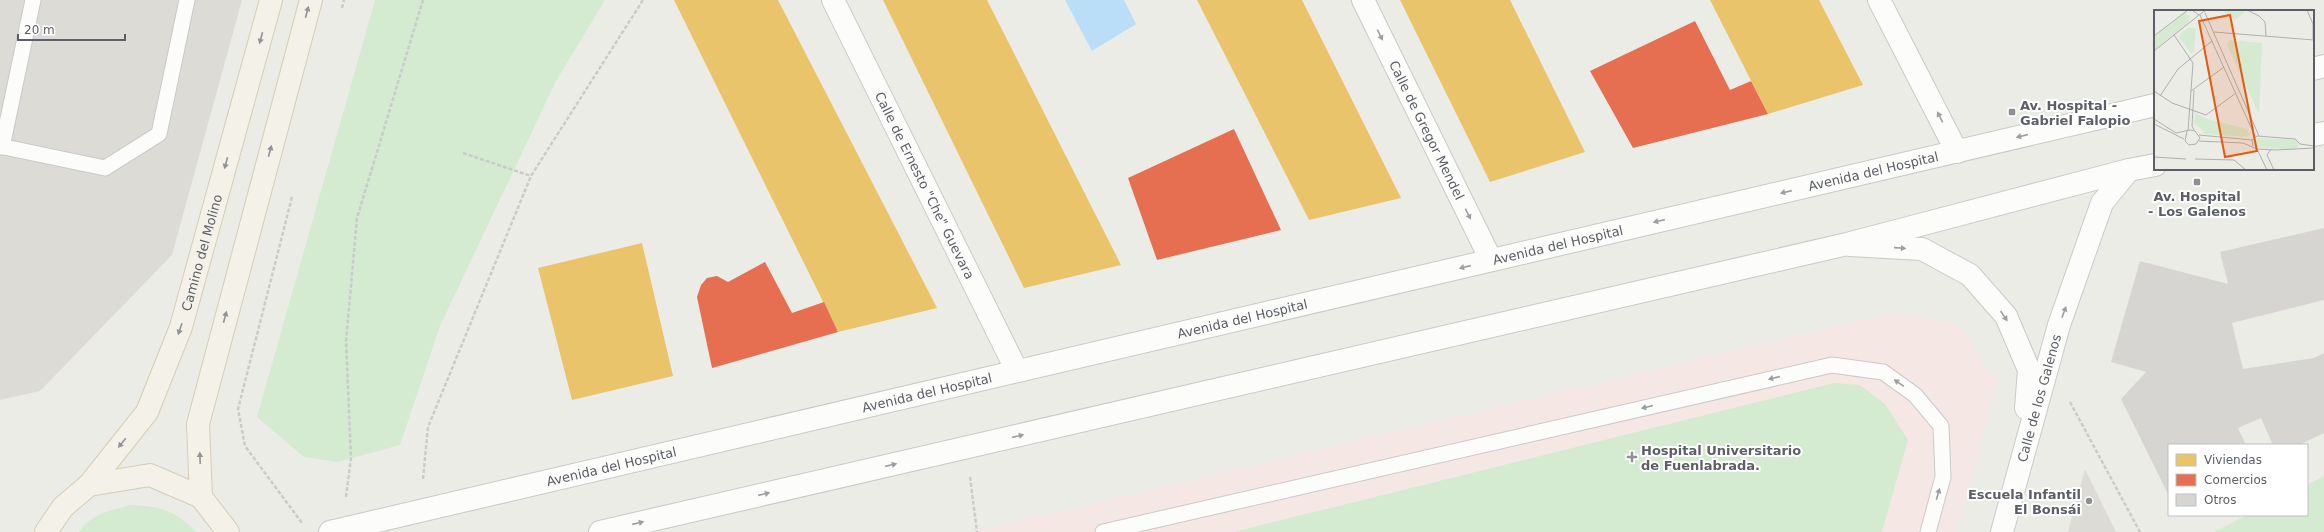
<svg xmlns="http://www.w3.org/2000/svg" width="2324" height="532" font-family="'DejaVu Sans',sans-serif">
  <rect width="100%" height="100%" fill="#ecece7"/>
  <g fill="#dddbd5">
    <path d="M0 0H242L172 255 40 391 0 400Z"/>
    <path d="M2085 469 2116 532H2068Z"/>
  </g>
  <path fill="#f5e7e3" d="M1892 313 1956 323 1997 382 1956 532H974Z"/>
  <g fill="#d4ead1">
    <path d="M375 0H605L556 81 440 326 400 445 338 462 304 457 257 417Z"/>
    <path d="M1834 383 1860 385 1885 404 1908 440 1882 532H1234Z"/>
    <path d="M2324 476V532H2214L2247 515H2307V485Z"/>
    <path d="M130 505C160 506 175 510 196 532H79C91 514 111 510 130 505Z"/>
  </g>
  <path fill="#badef8" d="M1065 0H1124L1136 24 1092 51Z"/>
  <g fill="#e9c46a">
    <path d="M674 0H778L937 308 838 332Z"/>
    <path d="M883 0H987L1121 265 1024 288Z"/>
    <path d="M1197 0H1302L1401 198 1309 220Z"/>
    <path d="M1400 0H1510L1585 152 1490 182Z"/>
    <path d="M1710 0H1819L1863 85 1768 114Z"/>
    <path d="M642 243 673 376 572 400 538 268Z"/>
  </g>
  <g fill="#e76f51">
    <path d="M1695 21 1730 90 1751 81 1768 114 1633 148 1590 71Z"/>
    <path d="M1234 129 1281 230 1157 260 1128 178Z"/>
    <path d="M765 262 792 313 824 302 838 332 712 368 697 297 701 285 707 278 717 276 728 282Z"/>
  </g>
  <path fill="#d6d5d2" d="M2324 228V300L2232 323 2243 369 2314 358 2324 353V433L2299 445H2273L2261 418 2238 428 2246 445H2169V496L2121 399 2146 372 2111 362 2140 261 2228 284 2220 252Z"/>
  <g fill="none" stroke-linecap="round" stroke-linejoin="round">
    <g stroke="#c9cac9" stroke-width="17">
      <g id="lane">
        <path d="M0 146 105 168 159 134 187 0"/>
        <path d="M2 147 33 0"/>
        <path d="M1103 532 1832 365 1883 372 1915 395 1941 426 1943 477 1928 532"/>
      </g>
    </g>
    <g stroke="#c9cac9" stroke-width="24">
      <g id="street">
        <path id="s1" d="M833 0 1017 371"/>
        <path id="s2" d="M1363 0 1491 260"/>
        <path d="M1879 0 1957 152"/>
        <path d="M1850 245 1922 249 1970 275 2006 316 2029 370 2026 408"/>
        <path id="s3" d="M2002 532 2059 325 2102 203 2129 170"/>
      </g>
    </g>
    <g stroke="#c8c9c8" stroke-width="24">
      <g id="secondary">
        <path d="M2313 69 2324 66"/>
        <path d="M2313 135 2324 133"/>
        <path id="s4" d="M330 532 2155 105"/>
        <path d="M600 532 1847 244 2129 170 2155 165"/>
      </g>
    </g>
    <g stroke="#d5cdb4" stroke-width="24">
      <g id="primary">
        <path id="s5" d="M89 485 147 412 181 327 271 0"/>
        <path d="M201 497 198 424 311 0"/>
        <path d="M46 532 63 507 89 485 150 475 201 497 228 532"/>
      </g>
    </g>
    <g stroke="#c8cdca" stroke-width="2.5" stroke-dasharray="4 2" stroke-linecap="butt">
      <path d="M342 8 344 0"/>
      <path d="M463 153 531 176"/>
      <path d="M292 197 238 409 245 446 302 523"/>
      <path d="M2070 402 2140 532"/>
      <path d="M970 477 977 532"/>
      <path d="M423 479 428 427 531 176 643 0"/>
      <path d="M346 497 351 458 346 341 357 218 423 0"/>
    </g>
    <use href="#lane" stroke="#fcfcfb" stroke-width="15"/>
    <use href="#street" stroke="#fcfcfb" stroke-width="22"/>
    <use href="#secondary" stroke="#fcfcfb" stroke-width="22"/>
    <use href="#primary" stroke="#f3f1e8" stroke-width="22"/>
  </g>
  <defs><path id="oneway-solid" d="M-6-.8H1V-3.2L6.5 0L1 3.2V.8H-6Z"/></defs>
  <g fill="#919394">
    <use href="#oneway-solid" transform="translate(307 12) rotate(-75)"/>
    <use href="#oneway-solid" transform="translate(261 38) rotate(105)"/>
    <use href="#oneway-solid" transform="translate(270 151) rotate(-75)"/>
    <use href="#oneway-solid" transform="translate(226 163) rotate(105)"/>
    <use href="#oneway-solid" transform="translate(225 317) rotate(-75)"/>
    <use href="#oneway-solid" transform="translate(180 329) rotate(109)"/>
    <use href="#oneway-solid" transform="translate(122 443) rotate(129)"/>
    <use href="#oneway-solid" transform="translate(200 458) rotate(-92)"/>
  </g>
  <g fill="#9c9ea2">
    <use href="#oneway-solid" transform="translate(1380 35) rotate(64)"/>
    <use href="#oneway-solid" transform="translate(1940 117) rotate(-117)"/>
    <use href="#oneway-solid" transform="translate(2022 136) rotate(167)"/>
    <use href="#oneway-solid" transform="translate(1786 192) rotate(167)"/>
    <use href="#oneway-solid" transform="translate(1468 214) rotate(63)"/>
    <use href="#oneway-solid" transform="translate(1659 221) rotate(167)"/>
    <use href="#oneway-solid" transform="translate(1900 248) rotate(4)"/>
    <use href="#oneway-solid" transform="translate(1465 267) rotate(167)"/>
    <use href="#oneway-solid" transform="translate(2064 312) rotate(-70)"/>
    <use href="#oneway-solid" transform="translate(2004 316) rotate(56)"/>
    <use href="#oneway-solid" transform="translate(1774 378) rotate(167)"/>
    <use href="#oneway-solid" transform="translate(1899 383) rotate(-145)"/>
    <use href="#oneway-solid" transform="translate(1647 407) rotate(167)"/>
    <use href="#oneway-solid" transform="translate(1018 436) rotate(-13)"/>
    <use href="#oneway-solid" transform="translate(891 465) rotate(-13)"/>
    <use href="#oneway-solid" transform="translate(764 494) rotate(-13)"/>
    <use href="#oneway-solid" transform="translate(1938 494) rotate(-74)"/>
    <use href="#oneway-solid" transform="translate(638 523) rotate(-13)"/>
  </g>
  <g fill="#8e9193" stroke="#fff" stroke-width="1.5">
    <rect x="2008" y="108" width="8" height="8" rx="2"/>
    <rect x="2193" y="178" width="8" height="8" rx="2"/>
    <path d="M1630 451h4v4h4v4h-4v4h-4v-4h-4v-4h4z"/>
    <circle cx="2089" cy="501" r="4"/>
  </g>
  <g text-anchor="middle" stroke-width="4" stroke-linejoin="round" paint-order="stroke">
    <g font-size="13" font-weight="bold" fill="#5c6066" stroke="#fff" text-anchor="start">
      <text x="2020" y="110">Av. Hospital -<tspan x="2020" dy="15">Gabriel Falopio</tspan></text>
      <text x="2197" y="201" text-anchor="middle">Av. Hospital<tspan x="2197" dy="15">- Los Galenos</tspan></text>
      <text x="1641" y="455">Hospital Universitario<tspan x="1641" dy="15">de Fuenlabrada.</tspan></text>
      <text x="2081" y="499" text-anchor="end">Escuela Infantil<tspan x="2081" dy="15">El Bonsái</tspan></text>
    </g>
    <g font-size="13" fill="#5c6066" stroke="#fff">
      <text dy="5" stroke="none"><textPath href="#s2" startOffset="145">Calle de Gregor Mendel</textPath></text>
      <text dy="5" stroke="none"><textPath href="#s4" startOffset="1585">Avenida del Hospital</textPath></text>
      <text dy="5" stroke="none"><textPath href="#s1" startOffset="207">Calle de Ernesto "Che" Guevara</textPath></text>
      <text dy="5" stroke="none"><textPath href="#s4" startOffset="1261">Avenida del Hospital</textPath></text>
      <text dy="5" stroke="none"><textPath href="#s5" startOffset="262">Camino del Molino</textPath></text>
      <text dy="5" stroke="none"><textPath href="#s4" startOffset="937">Avenida del Hospital</textPath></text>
      <text dy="5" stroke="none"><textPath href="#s3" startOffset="139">Calle de los Galenos</textPath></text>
      <text dy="5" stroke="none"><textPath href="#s4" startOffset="613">Avenida del Hospital</textPath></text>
      <text dy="5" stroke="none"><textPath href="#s4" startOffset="289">Avenida del Hospital</textPath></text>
    </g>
  </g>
  <g transform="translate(2154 10)">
    <rect width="160" height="160" fill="#ecece7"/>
    <path d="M69 0H88L91 2 78 12ZM31 3 36 6 35 12 0 40V27ZM34 18H42L40 41 37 43 24 26ZM76 30 108 33 105 104 73 35ZM41 103 53 109 93 119 95 124 93 127 50 124 48 119 40 114ZM104 128 142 130 145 135 141 140 102 137 99 132Z" fill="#d4ead1"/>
    <path fill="none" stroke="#aeb0af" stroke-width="1" d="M38 0 45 5 52 0M93 0 105 6 111 12 112 26M153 0 159 14V29M51 3 105 126M46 5 101 126M60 22 160 30M20 25 39 53 34 121M0 26 34 0M0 41 45 5M0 81 18 93 52 105 82 83M37 81 70 57M6 86 24 59 58 31M0 109 22 123 36 120 41 121 46 128 42 134 35 135 31 131 33 121M0 114 30 129M40 120 38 116 40 80M45 125 98 130M45 131 89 133 103 139 122 140 160 138M146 134 160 136M99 136 98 130 103 126 141 129 146 134M103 139 113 160M117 139 113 145 120 160M0 147 32 149M41 149 80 150 92 160"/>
    <path fill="#e8590c" fill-opacity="0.15" stroke="#e8590c" stroke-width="2" d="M76 5 103 141 71 147 45 11Z"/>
    <rect width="160" height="160" fill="none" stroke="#5c6066" stroke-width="2"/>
  </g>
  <rect x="2168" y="444" width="140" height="72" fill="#ffffff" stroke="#bebfc2"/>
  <rect x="2176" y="454" width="20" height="12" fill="#e9c46a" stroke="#bebfc2"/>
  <text x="2204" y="464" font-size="12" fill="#5c6066">Viviendas</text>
  <rect x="2176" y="474" width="20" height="12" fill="#e76f51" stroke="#bebfc2"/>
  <text x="2204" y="484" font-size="12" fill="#5c6066">Comercios</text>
  <rect x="2176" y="494" width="20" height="12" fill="#d6d5d2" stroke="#bebfc2"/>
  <text x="2204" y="504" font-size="12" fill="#5c6066">Otros</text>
  <path d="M18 34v6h107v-6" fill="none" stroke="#5c6066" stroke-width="2"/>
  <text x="24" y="34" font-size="12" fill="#5c6066" stroke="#ffffff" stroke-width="3" paint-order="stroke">20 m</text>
</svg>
